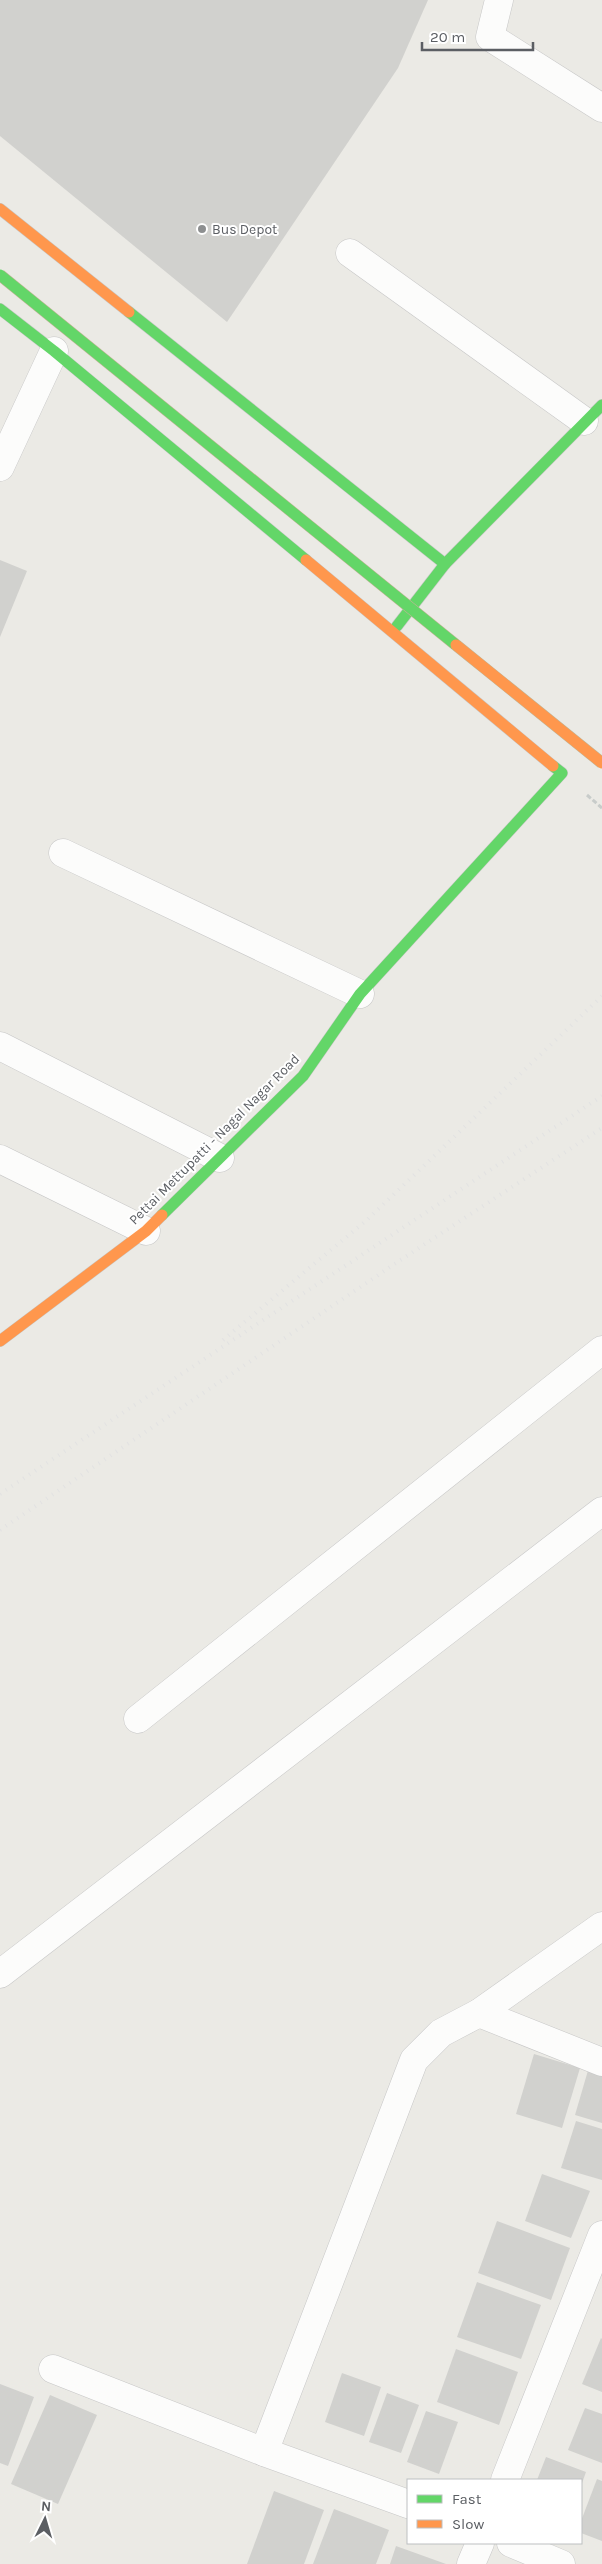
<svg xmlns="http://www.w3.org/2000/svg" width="602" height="2564" font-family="Karla,sans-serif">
  <rect width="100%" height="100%" fill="#ebeae5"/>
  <g fill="#d1d1ce">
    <path d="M0 0H428L398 68 227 322 0 136Z"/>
    <path d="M0 560 27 571 0 637Z"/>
    <path d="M534 2054 580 2068 562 2128 516 2114Z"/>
    <path d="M589 2067 602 2071V2123L575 2115Z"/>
    <path d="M576 2121 602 2129V2180L561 2168Z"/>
    <path d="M542 2174 590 2191 571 2238 525 2221Z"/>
    <path d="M497 2221 570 2248 551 2300 478 2273Z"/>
    <path d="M477 2282 541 2305 521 2359 457 2337Z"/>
    <path d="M601 2338 602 2339V2392L582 2384Z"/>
    <path d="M456 2349 518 2372 499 2425 437 2402Z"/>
    <path d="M342 2373 381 2387 364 2436 325 2422Z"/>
    <path d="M0 2384 34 2397 8 2466 0 2463Z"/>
    <path d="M387 2393 419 2405 401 2453 369 2442Z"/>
    <path d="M50 2395 97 2415 58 2504 11 2484Z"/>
    <path d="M585 2408 602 2414V2463L568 2450Z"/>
    <path d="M426 2411 458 2422 439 2474 407 2462Z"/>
    <path d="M546 2457 586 2472 581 2486V2480H537Z"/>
    <path d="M597 2479 602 2481V2541L581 2533V2521Z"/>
    <path d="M274 2491 324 2510 304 2564H247Z"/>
    <path d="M334 2509 389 2530 376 2564H313Z"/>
    <path d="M396 2546 446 2564H390Z"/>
  </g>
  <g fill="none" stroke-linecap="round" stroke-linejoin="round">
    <g stroke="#c7c7c7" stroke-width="29">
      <g id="street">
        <path d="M499 0 490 37 602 108"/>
        <path d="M350 253 584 421"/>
        <path d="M0 467 54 351"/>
        <path d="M63 853 360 994"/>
        <path d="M0 1046 220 1158"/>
        <path d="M0 1159 146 1231"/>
        <path d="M138 1719 602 1350"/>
        <path d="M0 1974 602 1511"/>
        <path d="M479 2013 602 2062"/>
        <path d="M53 2369 264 2452 408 2504"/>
        <path d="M264 2452 414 2060 441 2033 479 2013 602 1926"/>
        <path d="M505 2480 602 2235"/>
        <path d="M511 2543 561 2564"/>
        <path d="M471 2564 480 2543"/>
      </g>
    </g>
    <g stroke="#c7c7c5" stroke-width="12">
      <g id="fast">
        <path d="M0 309 54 351 306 560"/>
        <path d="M129 312 445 564"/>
        <path d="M397 626 445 564 602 405"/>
        <path d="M162 1215 303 1076 360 994 562 773 553 766"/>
      </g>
    </g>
    <g stroke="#c7c7c5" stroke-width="12">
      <g id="slow">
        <path d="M0 209 129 312"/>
        <path d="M306 560 553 766"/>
        <path d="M0 1341 146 1231 162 1215"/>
      </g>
    </g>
    <path stroke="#c8ccca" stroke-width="3" stroke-dasharray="5 2.5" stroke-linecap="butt" d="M587 795 602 808"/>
    <use href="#street" stroke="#fcfcfb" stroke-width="28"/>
    <use href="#fast" stroke="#63d668" stroke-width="11"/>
    <use href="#slow" stroke="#ff974d" stroke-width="11"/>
    <g stroke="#e2e2e2" stroke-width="4" stroke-dasharray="1 6" stroke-linecap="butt">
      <path d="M223 1340 368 1219 602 996"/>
      <path d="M0 1494 602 1096"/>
      <path d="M0 1530 396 1263 602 1128"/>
    </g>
    <g stroke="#c0b495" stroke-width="12" stroke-linecap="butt">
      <path id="fast-bridge" d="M0 275 456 645"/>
    </g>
    <g stroke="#c0b495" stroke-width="12" stroke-linecap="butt">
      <path id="slow-bridge" d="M456 645 602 763"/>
    </g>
    <use href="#fast-bridge" stroke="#63d668" stroke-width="11"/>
    <use href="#slow-bridge" stroke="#ff974d" stroke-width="11"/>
  </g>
  <circle fill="#8d8f90" stroke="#fff" stroke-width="2" cx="202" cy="229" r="5"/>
  <g text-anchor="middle" stroke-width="4" stroke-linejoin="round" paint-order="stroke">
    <g font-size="14" fill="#5b5e63" stroke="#fff" text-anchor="start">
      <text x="212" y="234">Bus Depot</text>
    </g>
    <g font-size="14" fill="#5b5e63" stroke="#fff">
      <text transform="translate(214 1139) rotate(-45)" y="5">Pettai Mettupatti - Nagal Nagar Road</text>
    </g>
  </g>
  <rect x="407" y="2479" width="175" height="65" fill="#ffffff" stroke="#bdbfc1"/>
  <rect x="417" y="2495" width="25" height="8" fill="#63d668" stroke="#bdbfc1"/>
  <text x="452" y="2504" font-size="15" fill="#5b5e63">Fast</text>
  <rect x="417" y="2520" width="25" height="8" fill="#ff974d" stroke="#bdbfc1"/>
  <text x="452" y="2529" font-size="15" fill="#5b5e63">Slow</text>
  <g transform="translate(45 2519) rotate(5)" stroke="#ffffff" stroke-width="4" paint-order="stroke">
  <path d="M0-4L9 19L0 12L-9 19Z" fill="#5b5e63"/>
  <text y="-8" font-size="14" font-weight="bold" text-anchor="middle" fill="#5b5e63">N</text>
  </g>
  <path d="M422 42v8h111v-8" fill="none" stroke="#5b5e63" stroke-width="2.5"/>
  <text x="430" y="42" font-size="15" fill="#5b5e63" stroke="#ffffff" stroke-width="4" paint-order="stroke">20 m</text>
</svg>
